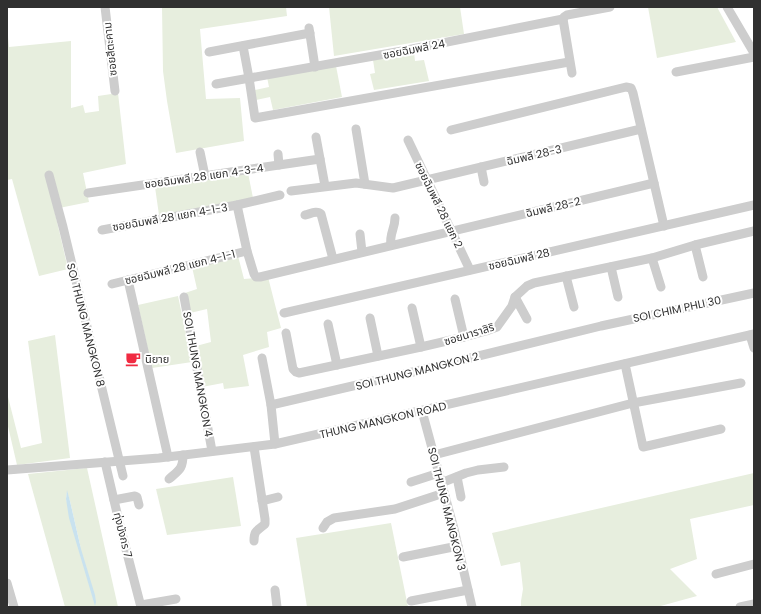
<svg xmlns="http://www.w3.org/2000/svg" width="761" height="614" font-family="Poppins,'Noto Sans Thai',sans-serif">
  <rect width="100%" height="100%" fill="#fff"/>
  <g fill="#e7eede" fill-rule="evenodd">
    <path d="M162 7H286L287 16 200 29 206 99 240 98 244 141 176 153 167 101 163 71Z"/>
    <path d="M329 7H460L464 34 334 56Z"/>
    <path d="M648 7H717L736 42 657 58Z"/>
    <path d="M7 26 9 47 71 41V108L83 105 85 113 99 111 98 96 118 93 126 164 83 173 89 202 54 209 68 269 39 276 12 179 7 180Z"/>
    <path d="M414 52 415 61 424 60 429 81 374 90 370 74 375 73 373 60Z"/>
    <path d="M336 66 342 97 273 110 270 97 256 100 255 90 269 87 267 77Z"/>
    <path d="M248 173 253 198 159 215 155 187Z"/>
    <path d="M238 256 244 279 268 277 281 328 267 332 269 347 243 355 249 386 224 389 223 383 202 387 196 346 211 342 207 309 190 313 185 293 197 289 192 267Z"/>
    <path d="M178 296 192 362 152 368 138 305Z"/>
    <path d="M55 335 70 458 17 465 7 422V393L21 448 42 443 28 341Z"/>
    <path d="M87 468 118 607H65L28 474ZM67 492 70 501 81 549 66 499Z"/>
    <path d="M754 473V505L690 519 697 559 670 569 697 596 657 607H521V601L523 589 520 562 501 566 492 533Z"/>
    <path d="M233 477 241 526 167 535 156 489Z"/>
    <path d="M391 523 408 607H307L296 538Z"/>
  </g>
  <path fill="#c9e2ef" d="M67 490 70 501 81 549 95 595 96 602 95 606 69 518 66 499Z"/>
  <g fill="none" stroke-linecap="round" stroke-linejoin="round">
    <g stroke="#cdcdcd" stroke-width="9">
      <path d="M105 7 115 91"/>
      <path d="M727 7 754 53"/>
      <path d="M563 19 572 73"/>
      <path d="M309 28 315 67"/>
      <path d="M243 46 249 78 255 118 569 62"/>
      <path d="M209 52 310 33"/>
      <path d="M676 72 754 57"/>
      <path d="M216 84 402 51 563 19 564 17 567 15 610 7"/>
      <path d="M356 129 365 184"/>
      <path d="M451 130 626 87 631 88 633 93 664 226"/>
      <path d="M316 137 325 186"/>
      <path d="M408 140 470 270"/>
      <path d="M200 152 205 176"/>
      <path d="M278 154 279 165"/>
      <path d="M481 167 484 182"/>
      <path d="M49 175 63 227 123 476"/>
      <path d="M291 191 356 183 393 188 641 129"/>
      <path d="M88 193 320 159"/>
      <path d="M237 205 247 251 254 274 256 277H260L654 183"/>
      <path d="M305 215C310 214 317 210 321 214L333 259"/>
      <path d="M102 230 237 205 280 195"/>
      <path d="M360 234 362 252"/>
      <path d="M391 245C389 234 395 229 395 218"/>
      <path d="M695 245 703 277"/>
      <path d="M652 258 661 287"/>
      <path d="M611 267 618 297"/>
      <path d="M566 276 574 307"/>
      <path d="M128 280 168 457"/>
      <path d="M112 284 247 251"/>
      <path d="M184 297 212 451"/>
      <path d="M515 297 527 319"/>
      <path d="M455 299 464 337"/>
      <path d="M412 308 421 347"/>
      <path d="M284 313 754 205"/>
      <path d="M370 318 378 356"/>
      <path d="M328 324 337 365"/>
      <path d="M286 333 293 369 296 372 299 373 421 347 464 337 486 331 497 327 512 306 515 297 527 286 534 283 652 258 695 245 754 231"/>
      <path d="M750 335 754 348"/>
      <path d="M262 358 271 405"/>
      <path d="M625 364 643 447 721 429"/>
      <path d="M422 411 454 529 472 607"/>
      <path d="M275 444 271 405 417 371 601 326 754 293"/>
      <path d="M254 447 265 519V524C257 531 254 530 254 541"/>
      <path d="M434 455 633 403 741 383"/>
      <path d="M105 462 121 530 141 607"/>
      <path d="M7 470 159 458 275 444 754 334"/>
      <path d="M457 477 461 497"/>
      <path d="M169 479C179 470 183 469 183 455"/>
      <path d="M411 482 439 473"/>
      <path d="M441 483 466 473 478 470 504 467"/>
      <path d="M114 500 135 496 137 497 139 505"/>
      <path d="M262 501 278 497"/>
      <path d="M323 528 327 522 334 518 395 509 444 493"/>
      <path d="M403 557 458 546"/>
      <path d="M716 574 754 564"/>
      <path d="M7 583 14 607"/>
      <path d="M275 590 277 607"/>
      <path d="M411 601 468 590"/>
      <path d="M141 605 176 599"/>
      <path d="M740 607 754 604"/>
    </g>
  </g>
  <defs>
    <g id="cafe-bare" transform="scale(1.2)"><path d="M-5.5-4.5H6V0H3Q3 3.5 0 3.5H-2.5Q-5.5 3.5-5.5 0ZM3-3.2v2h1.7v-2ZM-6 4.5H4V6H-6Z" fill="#f02a41" stroke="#fff" stroke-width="2.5" paint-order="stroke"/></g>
  </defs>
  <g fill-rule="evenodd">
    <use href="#cafe-bare" x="133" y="359"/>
  </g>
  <g text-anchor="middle" stroke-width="4" stroke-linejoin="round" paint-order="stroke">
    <g font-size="11" fill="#303030" stroke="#fff">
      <text transform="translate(110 49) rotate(-96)" y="4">ซอยสีตะคาม</text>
      <text transform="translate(414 49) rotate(-11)" y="4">ซอยฉิมพลี 24</text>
      <text transform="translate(534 155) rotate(-13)" y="4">ฉิมพลี 28-3</text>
      <text transform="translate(204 176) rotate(-8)" y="4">ซอยฉิมพลี 28 แยก 4-3-4</text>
      <text transform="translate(439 205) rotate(64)" y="4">ซอยฉิมพลี 28 แยก 2</text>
      <text transform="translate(553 207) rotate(-13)" y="4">ฉิมพลี 28-2</text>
      <text transform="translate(170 217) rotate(-10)" y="4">ซอยฉิมพลี 28 แยก 4-1-3</text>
      <text transform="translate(519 259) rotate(-13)" y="4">ซอยฉิมพลี 28</text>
      <text transform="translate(180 267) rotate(-14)" y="4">ซอยฉิมพลี 28 แยก 4-1-1</text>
      <text transform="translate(677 309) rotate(-12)" y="4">SOI CHIM PHLI 30</text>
      <text transform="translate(86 325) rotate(76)" y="4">SOI THUNG MANGKON 8</text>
      <text transform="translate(469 334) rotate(-17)" y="4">ซอยนาราสิริ</text>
      <text transform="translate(417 371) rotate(-14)" y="4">SOI THUNG MANGKON 2</text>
      <text transform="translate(198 374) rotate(80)" y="4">SOI THUNG MANGKON 4</text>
      <text transform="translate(383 420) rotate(-13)" y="4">THUNG MANGKON ROAD</text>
      <text transform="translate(447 509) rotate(76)" y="4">SOI THUNG MANGKON 3</text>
      <text transform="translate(123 535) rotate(76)" y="4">ทุ่งมังกร 7</text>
    </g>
    <g font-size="11" fill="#303030" stroke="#fff" text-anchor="start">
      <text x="145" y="363">นิยาย</text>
    </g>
  </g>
  <rect width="761" height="614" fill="none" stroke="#303030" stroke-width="16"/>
</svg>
